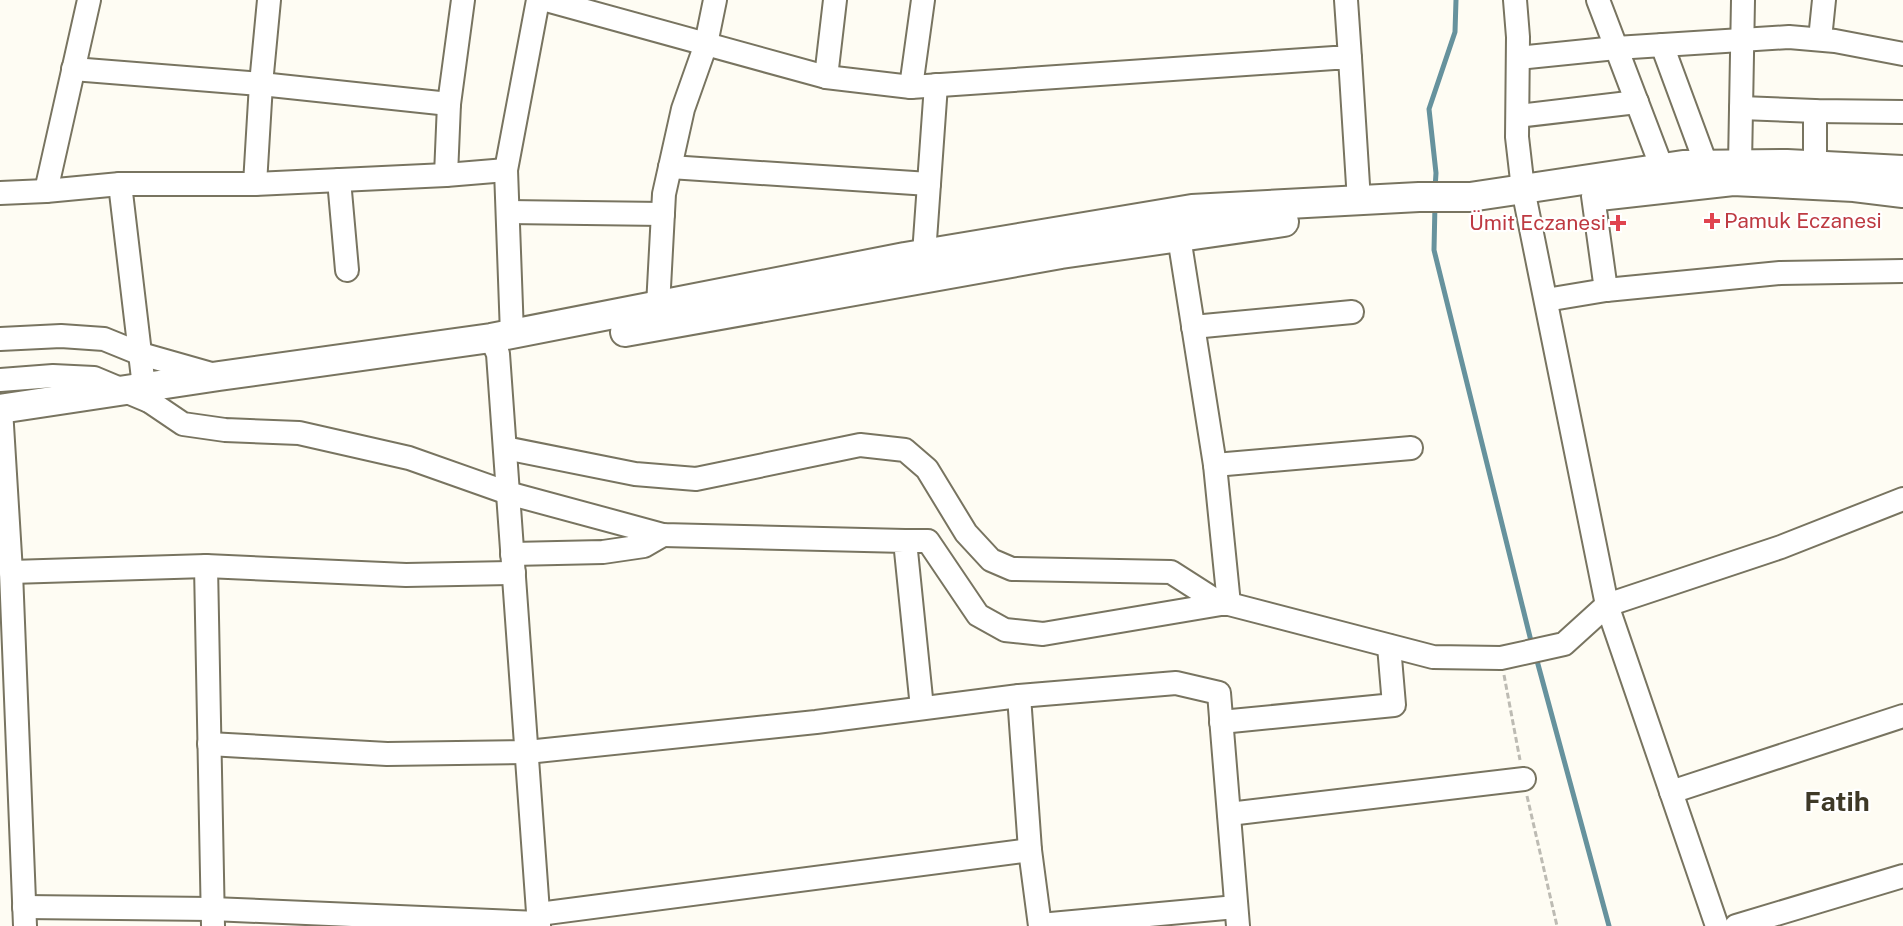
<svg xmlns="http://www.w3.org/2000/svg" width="1903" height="926" font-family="'Public Sans',sans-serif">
  <rect width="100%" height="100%" fill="#fefcf3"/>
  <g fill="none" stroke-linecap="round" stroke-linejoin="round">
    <g stroke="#66929d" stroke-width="5">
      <path d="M1435 189 1436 173 1429 109 1455 32 1456 0"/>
      <path d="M1435 204 1434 250 1532 645"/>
      <path d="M1536 657 1609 926"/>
    </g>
    <g stroke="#787460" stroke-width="26">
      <g id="minor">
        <path d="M546 0 826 77 911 87 1334 58H1350L1346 0"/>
        <path d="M1515 0 1518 37 1517 137 1523 189 1607 605 1717 926"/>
        <path d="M1598 0 1662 168"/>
        <path d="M1820 39 1824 0"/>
        <path d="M1662 45 1706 164"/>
        <path d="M1350 58 1359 201"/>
        <path d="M1518 58 1616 48 1789 37 1835 41 1903 54"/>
        <path d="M73 69 261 84 449 104"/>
        <path d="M826 77 835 0"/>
        <path d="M911 87 923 0"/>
        <path d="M1741 108 1815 111 1903 112"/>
        <path d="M1815 111V165"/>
        <path d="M1518 116 1637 102"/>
        <path d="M1740 164 1743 0"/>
        <path d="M670 167 929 184"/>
        <path d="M446 175 449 104 463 0"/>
        <path d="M339 180 347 270"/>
        <path d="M120 184 144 387 149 401"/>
        <path d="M255 184 261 84 269 0"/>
        <path d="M46 191 89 0"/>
        <path d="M0 193 46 191 120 184H255L446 175 506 170"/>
        <path d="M1593 196 1606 290"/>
        <path d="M508 212 663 214"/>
        <path d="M1179 237 1215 465 1229 604"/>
        <path d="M924 254 936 85"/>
        <path d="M1546 300 1606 290 1780 273 1903 271"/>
        <path d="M658 306 664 194 683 109 706 44 715 0"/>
        <path d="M1193 327 1352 312"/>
        <path d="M512 334 506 170 538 0"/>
        <path d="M491 338 498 354 539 926"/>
        <path d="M0 339 61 336 104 339 141 354 215 375"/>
        <path d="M0 380 53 376 94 378 149 401 183 424 225 430 299 433 409 458 508 493 663 535 905 541 922 708"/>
        <path d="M1 409 11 572 25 926"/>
        <path d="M505 448 635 474 696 479 860 445 905 450 927 469 966 533 991 560 1012 569 1171 572 1221 604H1229L1433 657 1501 658 1564 644 1607 605 1781 547 1903 499"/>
        <path d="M1215 465 1411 448"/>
        <path d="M905 541H928L978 615 1005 630 1043 634 1221 604"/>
        <path d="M512 554 603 552 644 546 663 535"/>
        <path d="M206 566 213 926"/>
        <path d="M11 572 206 566 406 575 514 573"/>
        <path d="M1019 696 1030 850 1040 926"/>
        <path d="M1221 722 1394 705 1389 646"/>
        <path d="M209 744 387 754 527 752 816 722 1019 696 1176 683 1219 693 1238 926"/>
        <path d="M1671 792 1903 716"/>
        <path d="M1229 814 1524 779"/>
        <path d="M24 907 212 909 539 923"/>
        <path d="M539 914 1030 850"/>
        <path d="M1040 925 1236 907"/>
        <path d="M1736 926 1903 876"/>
      </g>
    </g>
    <g stroke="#787460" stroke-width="32">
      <g id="major">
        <path d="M1599 196 1733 181 1854 187 1903 193"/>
        <path d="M625 332 1061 254 1284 222"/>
        <path d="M0 409 219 376 491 338 905 257 1192 209 1419 197H1470L1683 165 1787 164 1903 170"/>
      </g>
    </g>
    <g stroke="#bdbbb3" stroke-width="3" stroke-dasharray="6 3" stroke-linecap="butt">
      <path d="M1504 675 1520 760"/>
      <path d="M1527 796 1557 926"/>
    </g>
    <use href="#minor" stroke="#fff" stroke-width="22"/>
    <use href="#major" stroke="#fff" stroke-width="28"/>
  </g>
  <g fill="#e0444e" stroke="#fff" stroke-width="2">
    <path d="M1709 212h6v6h6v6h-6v6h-6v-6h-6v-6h6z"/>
    <path d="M1615 214h6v6h6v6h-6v6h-6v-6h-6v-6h6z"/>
  </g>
  <g text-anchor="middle" stroke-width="4.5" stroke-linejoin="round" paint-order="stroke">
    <g font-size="21" fill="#be3a42" stroke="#fff" text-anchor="start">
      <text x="1724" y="228">Pamuk Eczanesi</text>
      <text x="1606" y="230" text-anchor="end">Ümit Eczanesi</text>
    </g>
    <g font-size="27" font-weight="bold" fill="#3e3927" stroke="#fff">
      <text x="1837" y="811">Fatih</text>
    </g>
  </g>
</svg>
